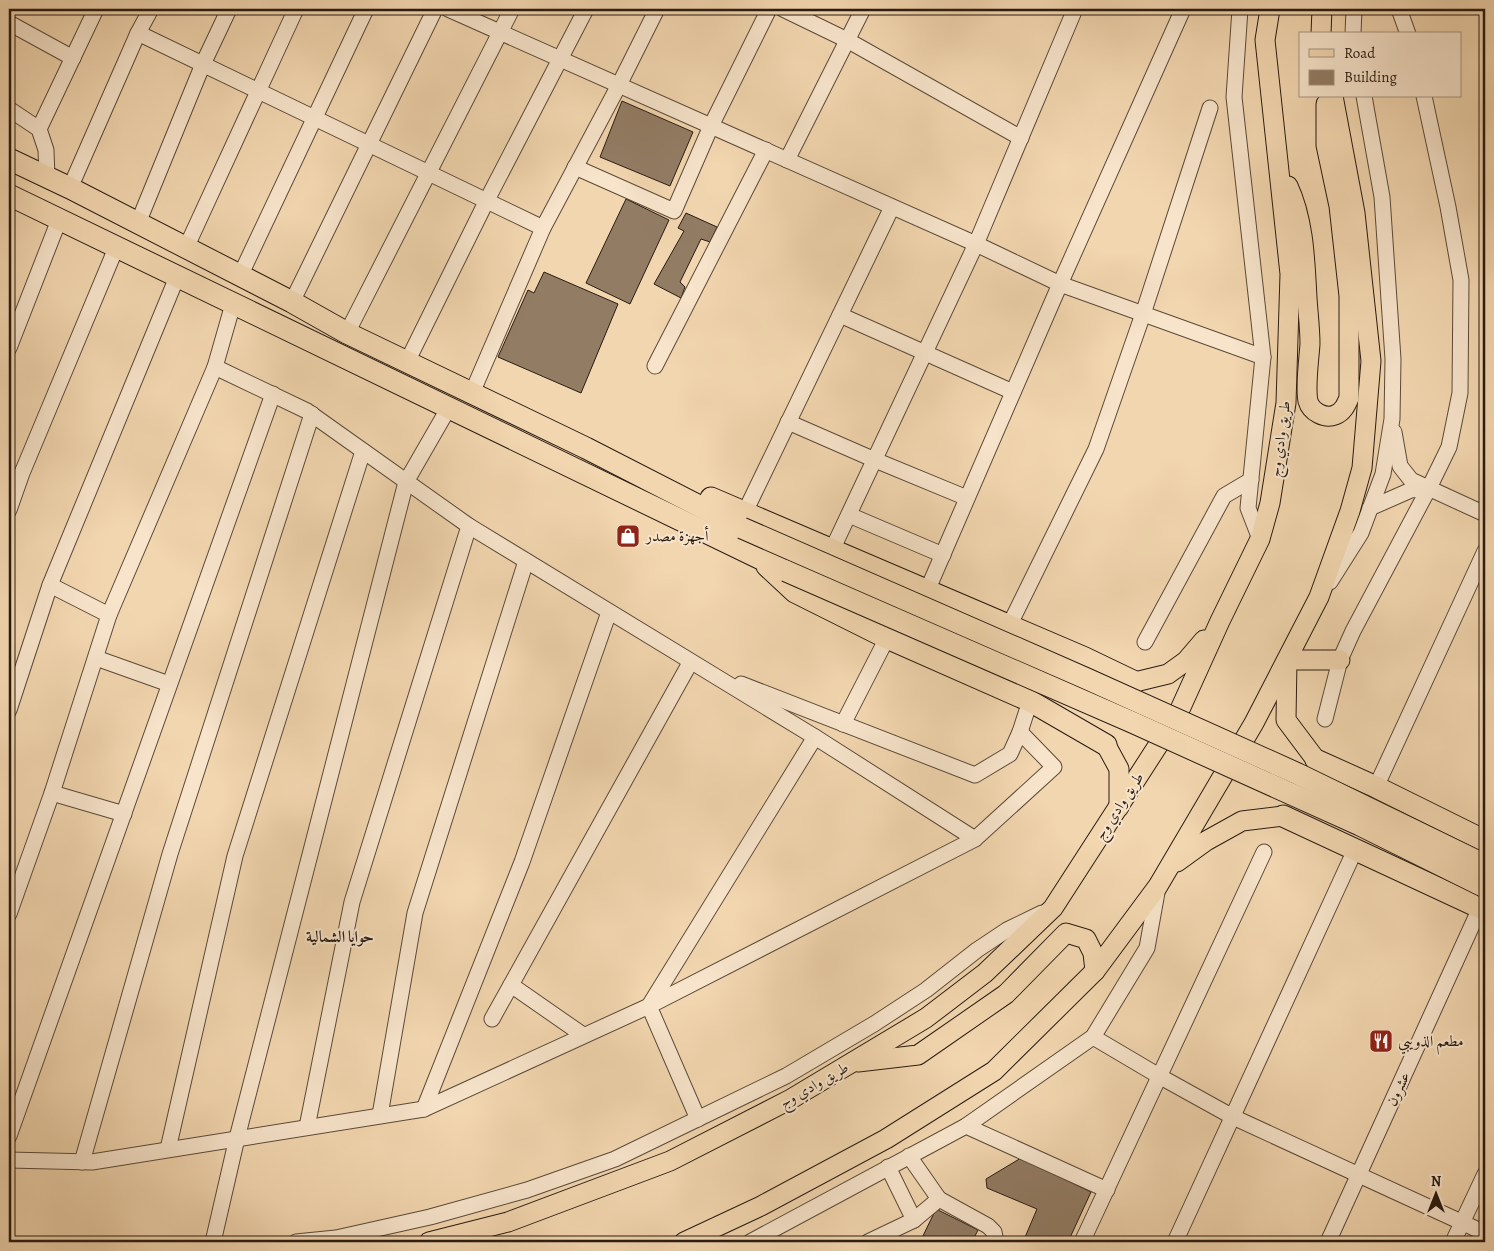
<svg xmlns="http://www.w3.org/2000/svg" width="1494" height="1251" font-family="Alegreya,Amiri,serif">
  <rect width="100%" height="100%" fill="#f2d6af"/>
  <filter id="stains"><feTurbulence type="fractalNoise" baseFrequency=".004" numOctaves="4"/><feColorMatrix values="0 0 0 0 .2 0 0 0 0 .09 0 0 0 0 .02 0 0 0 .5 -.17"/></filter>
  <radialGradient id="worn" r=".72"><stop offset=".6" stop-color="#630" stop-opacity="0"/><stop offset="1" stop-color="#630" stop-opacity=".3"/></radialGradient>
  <g fill="#927c64" stroke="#291b12">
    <path d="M622 101 693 132 670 186 600 157Z"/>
    <path d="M626 199 669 220 630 304 586 283Z"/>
    <path d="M686 213 717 227 710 242 701 239 680 282 685 287 681 298 654 284 684 231 678 228Z"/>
    <path d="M544 272 618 304 581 393 498 357 528 290 534 293Z"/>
    <path d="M1021 1158 1091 1192 1068 1242H1023L1037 1209 987 1188 986 1179Z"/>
    <path d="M936 1209 978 1230 972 1242H920Z"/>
  </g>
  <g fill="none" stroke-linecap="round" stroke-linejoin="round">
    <g stroke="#5b4a39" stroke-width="17">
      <g id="minor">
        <path d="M448 9 976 244 1060 284 1263 357"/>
        <path d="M783 9 847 40 1021 138"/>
        <path d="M1240 9 1234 97 1263 357 1248 508 1260 539"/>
        <path d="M1399 9 1408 34"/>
        <path d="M9 23 73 58"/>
        <path d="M138 33 543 228"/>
        <path d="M1353 34 1354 9"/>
        <path d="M9 109 39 129 46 150 47 177"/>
        <path d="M39 129 96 9"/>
        <path d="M787 160 863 9"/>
        <path d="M575 167 674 211 711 126 769 9"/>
        <path d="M70 188 138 33 151 9"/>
        <path d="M138 223 203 64 229 9"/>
        <path d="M186 248 296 9"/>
        <path d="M240 276 366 9"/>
        <path d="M292 302 435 9"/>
        <path d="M840 315 1013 392"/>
        <path d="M347 333 512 9"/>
        <path d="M9 348 59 220"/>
        <path d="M407 362 487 200 586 9"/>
        <path d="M655 366 766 150"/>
        <path d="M215 367 307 411 469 526 815 737 975 839"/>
        <path d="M472 393 543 228 619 85 657 9"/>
        <path d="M788 422 875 460 967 498"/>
        <path d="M1394 432 1400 466 1411 480 1485 514"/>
        <path d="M1370 508 1411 490 1428 488"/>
        <path d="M9 510 22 473 116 248"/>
        <path d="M745 512 892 207"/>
        <path d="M849 515 943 555"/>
        <path d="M832 550 976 244 1075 9"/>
        <path d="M1330 582 1361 533 1383 474 1392 419 1393 359 1382 197 1364 96"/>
        <path d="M50 585 109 615"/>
        <path d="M927 591 1060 284 1183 9"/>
        <path d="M1009 626 1096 449 1143 314 1210 108"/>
        <path d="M1145 642 1224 496 1251 480"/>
        <path d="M96 658 169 684"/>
        <path d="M741 684 975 775 1010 754 1020 732 1030 701"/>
        <path d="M9 710 50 585 177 277"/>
        <path d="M1325 719 1340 660 1353 631 1429 488 1449 447 1460 393 1461 280 1448 207 1424 96"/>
        <path d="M843 724 887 638"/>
        <path d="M1376 787 1485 551"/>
        <path d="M52 793 124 814"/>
        <path d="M9 914 52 793 109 615 215 367 233 304"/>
        <path d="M511 985 583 1035"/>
        <path d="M492 1019 690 663"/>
        <path d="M1093 1037 1159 1076 1233 1117 1485 1233"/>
        <path d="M424 1109 522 862 609 612"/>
        <path d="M380 1115 415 913 526 561"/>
        <path d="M698 1119 649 1006 815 737"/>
        <path d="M966 1126 1107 1190"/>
        <path d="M307 1127 352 902 469 526"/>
        <path d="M9 1136 273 394"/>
        <path d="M168 1149 235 856 363 451"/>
        <path d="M9 1160 92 1162 424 1109 649 1006 975 839 1054 767 1020 732"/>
        <path d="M82 1162 170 854 312 414"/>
        <path d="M888 1167 914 1220"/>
        <path d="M939 1199 988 1226 994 1232 996 1242"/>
        <path d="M213 1242 237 1138 406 482 448 409"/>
        <path d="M296 1242 336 1238 430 1217 527 1190 615 1159 786 1076 874 1024 926 990 977 950 1007 930 1042 913"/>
        <path d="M750 1242 966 1126 1093 1037 1147 948 1158 887"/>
        <path d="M868 1242 914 1220 939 1199 909 1156"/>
        <path d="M1082 1242 1264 852"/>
        <path d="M1175 1242 1355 850"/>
        <path d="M1328 1242 1480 908"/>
        <path d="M1453 1242 1485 1174"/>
      </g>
    </g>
    <g stroke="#291b12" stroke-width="21">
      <g id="major">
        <path d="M1321 34 1322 9"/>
        <path d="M1288 186C1304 220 1305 261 1307 298 1308 313 1310 329 1310 344 1309 359 1305 387 1308 401 1311 412 1325 419 1335 415 1343 412 1346 405 1349 398V296L1339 206 1326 145V104"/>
        <path d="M1135 682 1168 674 1186 661 1204 640"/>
        <path d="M1106 745 1119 769V807"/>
        <path d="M1316 760 1286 720 1287 660H1340"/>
        <path d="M1177 862 1206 841 1242 821 1283 816"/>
        <path d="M858 1062 918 1055 1006 994 1066 933 1086 939 1093 953 1095 971"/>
        <path d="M429 1242 508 1222 670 1161 791 1099 926 1018 985 973 1053 908 1177 716 1220 621 1260 539 1270 503 1286 403 1290 274 1265 40 1270 9"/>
        <path d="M684 1242 761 1206 886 1139 994 1071 1095 971 1158 886 1254 723 1319 597 1350 511 1362 468 1371 361 1355 213 1333 96"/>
      </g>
    </g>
    <g stroke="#291b12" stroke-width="23">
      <g id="highway">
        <path d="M9 159 70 188 292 302 347 333 586 448 742 528"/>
        <path d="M9 195 786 571"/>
        <path d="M711 498 1085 658 1135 682"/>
        <path d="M767 566 795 592 887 638 1030 701 1106 745"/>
        <path d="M1316 760 1376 787 1485 841"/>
        <path d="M1283 816 1485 910"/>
      </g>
    </g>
    <use href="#minor" stroke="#f7e4cb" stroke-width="15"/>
    <use href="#major" stroke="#f2d6af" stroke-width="19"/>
    <use href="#highway" stroke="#f2d6af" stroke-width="21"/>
    <g stroke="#291b12" stroke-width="23" stroke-linecap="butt">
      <g id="highway-bridge">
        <path d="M742 528 1085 678 1298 774 1485 865"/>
        <path d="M786 571 1134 723 1360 825 1485 887"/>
      </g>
    </g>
    <use href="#highway-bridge" stroke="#f2d6af" stroke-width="21"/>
  </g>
  <defs>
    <g id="shop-square" transform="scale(1.25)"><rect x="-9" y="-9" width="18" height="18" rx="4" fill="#8f2418" stroke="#f7e4cb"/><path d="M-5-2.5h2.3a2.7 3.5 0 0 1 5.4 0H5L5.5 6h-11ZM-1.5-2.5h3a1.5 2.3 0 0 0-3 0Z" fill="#fff"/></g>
    <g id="restaurant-square" transform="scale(1.25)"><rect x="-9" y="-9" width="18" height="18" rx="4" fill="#8f2418" stroke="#f7e4cb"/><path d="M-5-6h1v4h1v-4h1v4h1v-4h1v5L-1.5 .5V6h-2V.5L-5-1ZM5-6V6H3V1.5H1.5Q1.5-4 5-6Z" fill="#fff"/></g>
  </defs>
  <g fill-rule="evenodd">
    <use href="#shop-square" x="628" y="536"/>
    <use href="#restaurant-square" x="1381" y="1041"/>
  </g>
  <g text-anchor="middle" stroke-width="4" stroke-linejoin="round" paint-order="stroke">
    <g font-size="15" fill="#291b12" stroke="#f7e4cb">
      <text transform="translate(1280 439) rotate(-82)" y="5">طريق وادي وج</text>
      <text transform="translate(1119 806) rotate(-57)" y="5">طريق وادي وج</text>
      <text transform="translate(814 1085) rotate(-30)" y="5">طريق وادي وج</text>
      <text transform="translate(1398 1089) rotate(-65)" y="5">عشرون</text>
    </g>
    <g font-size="15" fill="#291b12" stroke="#f7e4cb" text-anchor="start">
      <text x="646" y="541">أجهزة مصدر</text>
      <text x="1398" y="1046">مطعم الذويبي</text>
    </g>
    <g font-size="16" font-weight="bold" fill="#291b12" stroke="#f7e4cb">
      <text x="340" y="942">حوايا الشمالية</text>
    </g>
  </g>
  <rect width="1494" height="1251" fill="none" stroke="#f2d6af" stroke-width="30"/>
  <rect x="10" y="10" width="1474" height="1231" fill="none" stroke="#291b12" stroke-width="2.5"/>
  <rect x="15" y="15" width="1464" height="1221" fill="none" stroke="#291b12"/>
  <rect x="1299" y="32" width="162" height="65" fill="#f7e4cb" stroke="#a59481"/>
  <rect x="1309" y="49" width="25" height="8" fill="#f2d6af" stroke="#a59481"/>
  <text x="1344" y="58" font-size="15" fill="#291b12">Road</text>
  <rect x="1309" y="70" width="25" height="15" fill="#927c64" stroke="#a59481"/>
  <text x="1344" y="82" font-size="15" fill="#291b12">Building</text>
  <g transform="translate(1436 1194)" stroke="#f7e4cb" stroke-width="4" paint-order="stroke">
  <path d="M0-4L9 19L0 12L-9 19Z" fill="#291b12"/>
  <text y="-8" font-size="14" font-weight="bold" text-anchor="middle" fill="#291b12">N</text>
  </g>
  <rect width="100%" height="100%" filter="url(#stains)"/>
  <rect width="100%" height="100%" fill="url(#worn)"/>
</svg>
